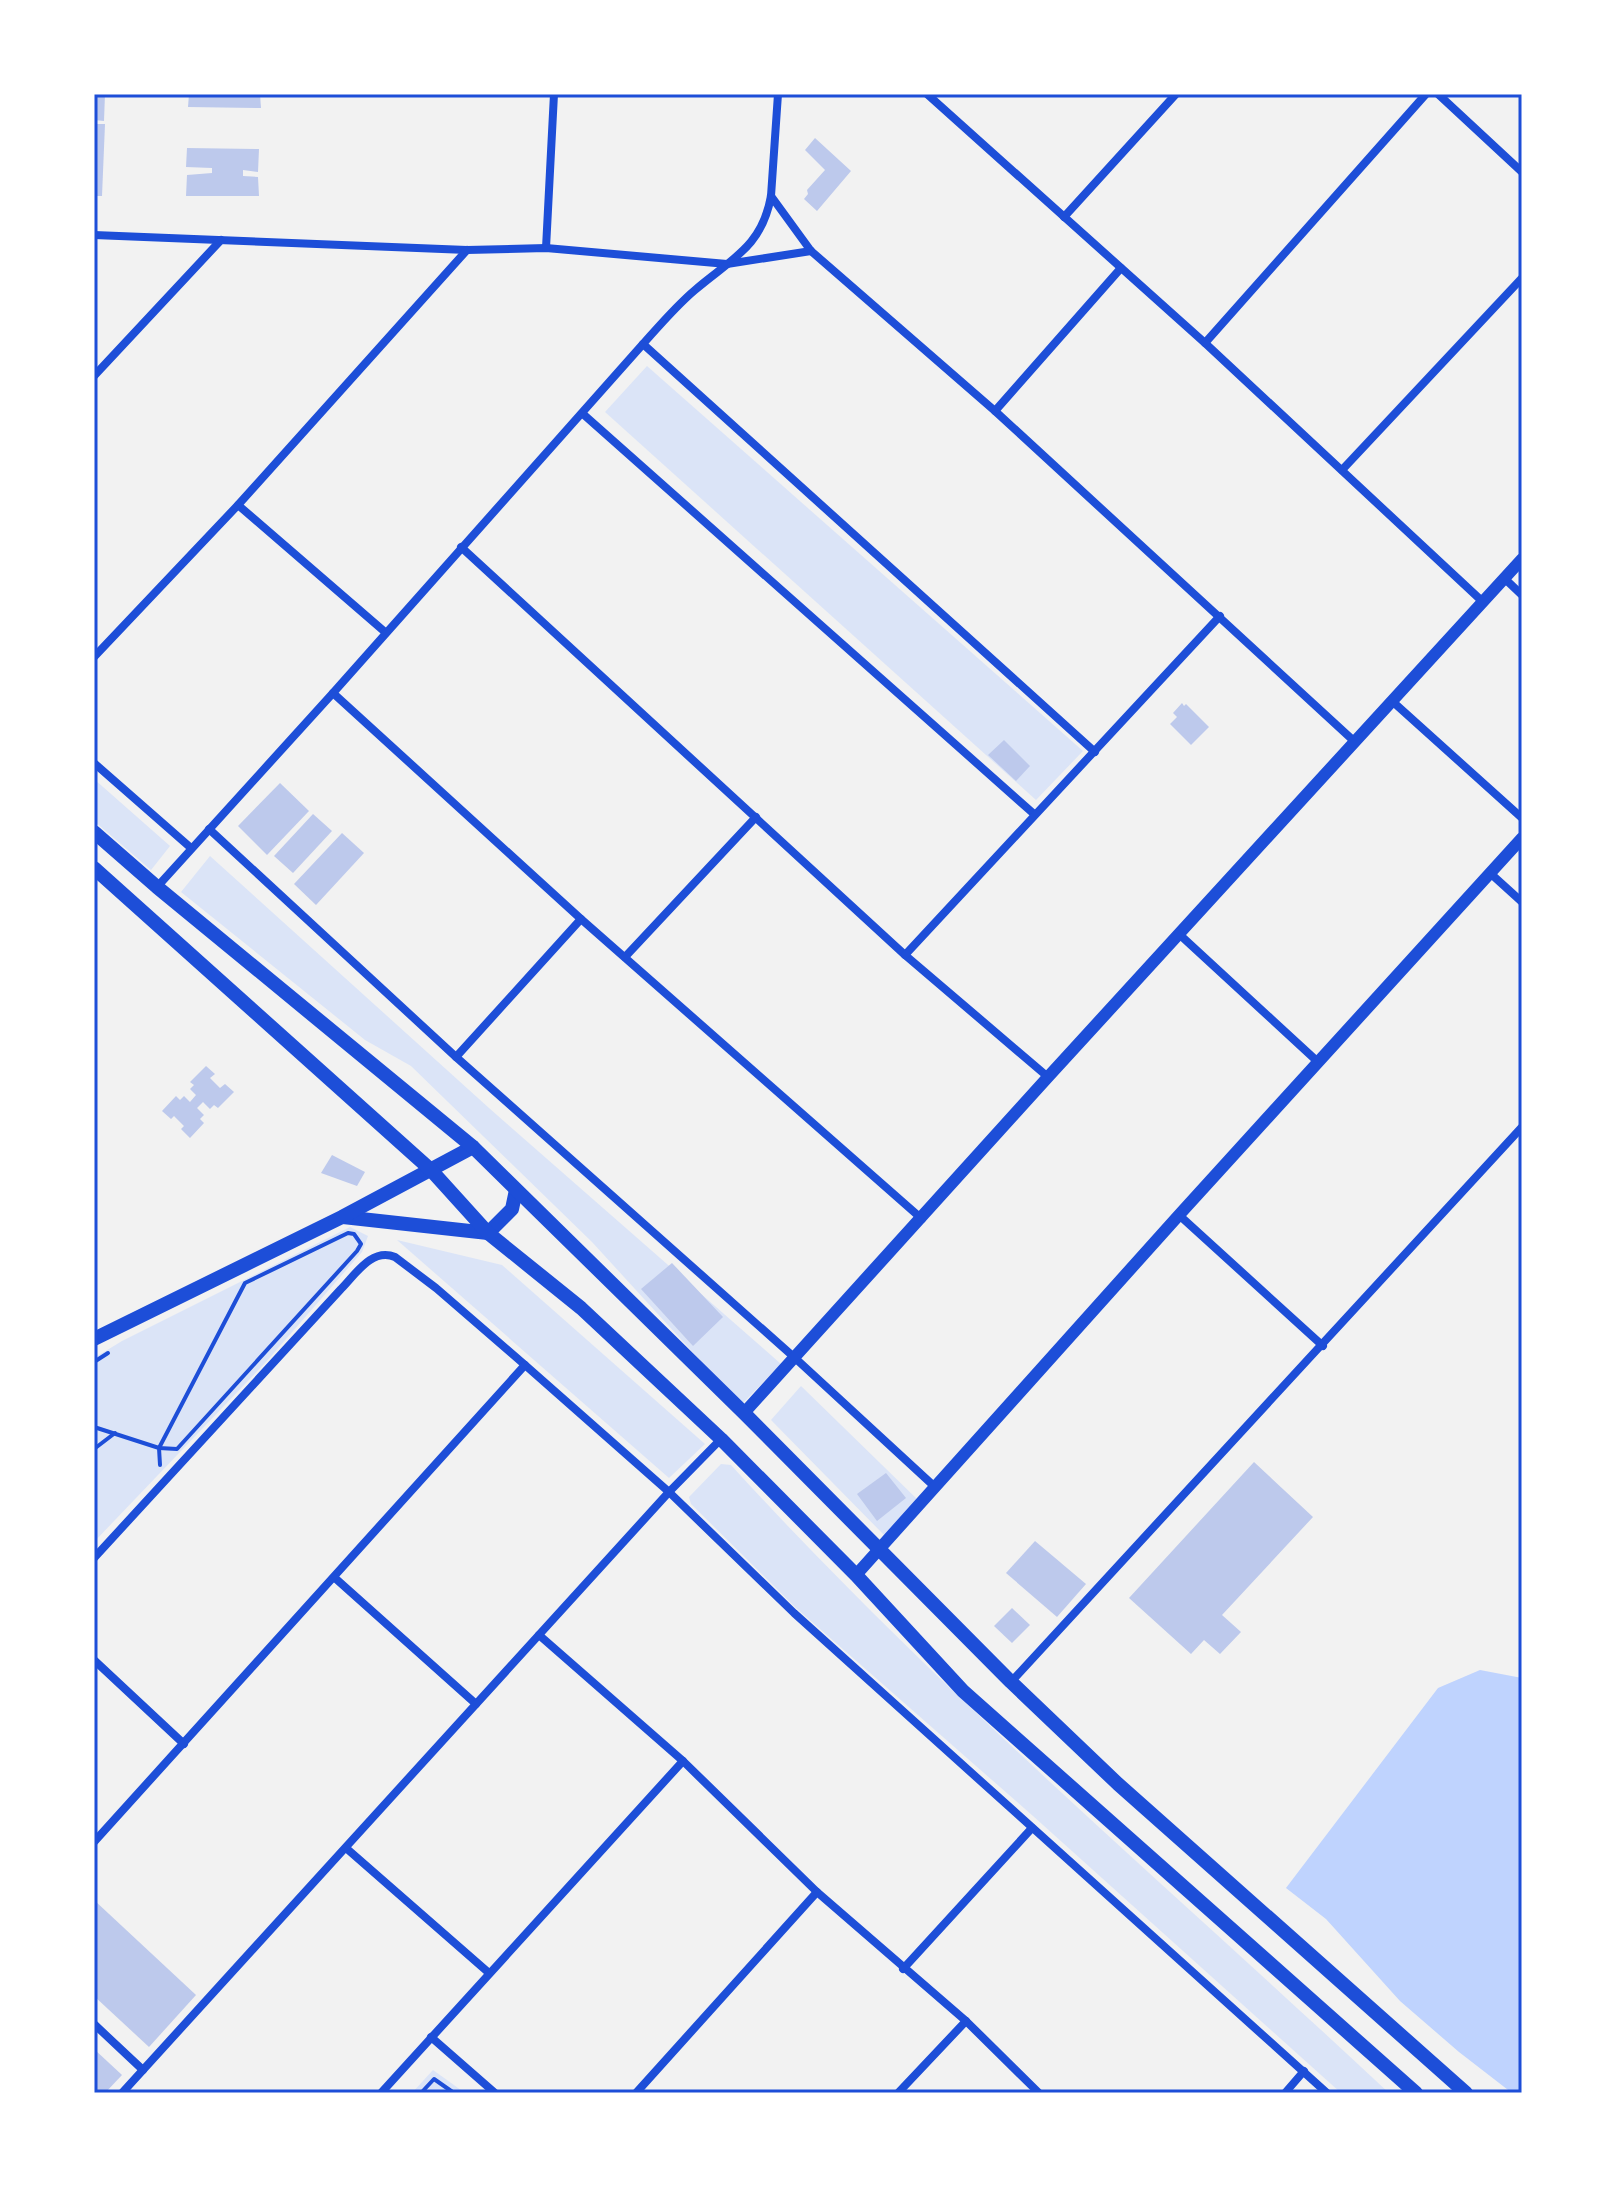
<svg xmlns="http://www.w3.org/2000/svg" width="1616" height="2187" font-family="Mulish,sans-serif">
  <rect width="100%" height="100%" fill="#f2f2f2"/>
  <g fill="#dbe4f7">
    <path d="M647 366 1083 751 1036 800 605 412Z"/>
    <path d="M94 779 170 846 151 870 94 821Z"/>
    <path d="M210 856 489 1108 781 1364 741 1405 592 1242 411 1066 365 1040 181 892Z"/>
    <path d="M350 1227 368 1236 362 1252 266 1362 94 1542V1358L122 1341Z"/>
    <path d="M397 1240 502 1265 705 1444 669 1478Z"/>
    <path d="M801 1386 920 1502 886 1537 771 1420Z"/>
    <path d="M721 1464 731 1465C935 1689 1168 1886 1389 2093H1341L1033 1816 796 1608 691 1504 689 1497Z"/>
    <path d="M433 2070 465 2093H412Z"/>
  </g>
  <path fill="#bfd3fe" d="M1480 1670 1522 1678V2093H1512L1459 2052 1400 2001 1326 1919 1286 1888 1438 1688Z"/>
  <g fill="#bdc9ec">
    <path d="M94 94H105L104 121 94 120Z"/>
    <path d="M189 94H260L261 108 188 107Z"/>
    <path d="M94 124H105L102 196H94Z"/>
    <path d="M815 138 851 171 817 211 804 199 808 194 807 190 825 170 805 150Z"/>
    <path d="M187 148 259 149 258 172 243 170V176L258 177 259 196H186L187 175 212 173V168L186 167Z"/>
    <path d="M1182 703 1184 706 1186 704 1209 727 1191 745 1170 724 1177 717 1173 713Z"/>
    <path d="M1004 740 1030 766 1016 781 988 755Z"/>
    <path d="M280 783 309 811 267 855 238 826Z"/>
    <path d="M313 814 332 831 293 873 274 856Z"/>
    <path d="M342 833 364 853 316 905 294 884Z"/>
    <path d="M206 1066 215 1074 210 1078 220 1088 225 1084 234 1092 218 1108 214 1105 210 1109 203 1102 197 1108 204 1115 200 1119 204 1123 190 1138 181 1129 184 1126 174 1116 171 1119 162 1111 176 1096 180 1100 184 1096 190 1102 196 1095 190 1089 194 1085 190 1082Z"/>
    <path d="M332 1155 365 1172 357 1186 321 1173Z"/>
    <path d="M672 1263 723 1317 693 1346 641 1289Z"/>
    <path d="M1254 1462 1313 1517 1222 1615 1241 1632 1220 1654 1204 1640 1191 1654 1129 1598Z"/>
    <path d="M886 1473 906 1498 877 1521 857 1494Z"/>
    <path d="M1035 1541 1086 1584 1057 1617 1006 1573Z"/>
    <path d="M1012 1608 1030 1625 1012 1643 994 1626Z"/>
    <path d="M94 1900 196 1995 149 2047 94 1996Z"/>
    <path d="M94 2049 122 2075 105 2093H94Z"/>
  </g>
  <g fill="none" stroke-linecap="round" stroke-linejoin="round">
    <g stroke="#1d4ed8" stroke-width="4">
      <path d="M348 1233 354 1234 361 1244 357 1251 177 1449 159 1448 245 1283Z"/>
      <path d="M94 1362 108 1353"/>
      <path d="M94 1427 159 1448 160 1465"/>
      <path d="M94 1449 115 1433"/>
      <path d="M421 2093 434 2079 454 2093"/>
    </g>
    <g stroke="#1d4ed8" stroke-width="8">
      <path d="M927 94 1205 343 1483 602"/>
      <path d="M1438 94 1522 172"/>
      <path d="M771 196 811 251 995 411 1355 742"/>
      <path d="M1064 217 1176 94"/>
      <path d="M94 235 467 250 546 248 727 264 811 251"/>
      <path d="M546 248 554 94"/>
      <path d="M1205 343 1426 94"/>
      <path d="M643 344 1095 752"/>
      <path d="M94 376 221 240"/>
      <path d="M995 411 1121 268"/>
      <path d="M583 414 1034 814"/>
      <path d="M1342 470 1522 278"/>
      <path d="M238 505 385 632"/>
      <path d="M461 547 905 955 1048 1077"/>
      <path d="M1504 578 1522 595"/>
      <path d="M94 657 238 505 467 250"/>
      <path d="M333 693 581 919 922 1219"/>
      <path d="M1392 701 1522 818"/>
      <path d="M94 763 191 848"/>
      <path d="M209 829 456 1057 795 1358 935 1487"/>
      <path d="M1490 873 1522 902"/>
      <path d="M157 887 333 693 643 344C660 325 676 306 695 290 731 259 762 247 771 196L778 94"/>
      <path d="M1179 934 1318 1062"/>
      <path d="M905 955 1220 616"/>
      <path d="M625 957 756 817"/>
      <path d="M456 1057 581 919"/>
      <path d="M1179 1215 1323 1346"/>
      <path d="M94 1558 341 1289C355 1275 372 1247 395 1257L436 1288 525 1365 669 1492 794 1613 1327 2093"/>
      <path d="M335 1578 476 1704"/>
      <path d="M539 1635 683 1761 817 1892 966 2021 1039 2093"/>
      <path d="M94 1660 184 1744"/>
      <path d="M1011 1682 1522 1127"/>
      <path d="M94 1842 525 1365"/>
      <path d="M346 1848 489 1973"/>
      <path d="M903 1969 1032 1828"/>
      <path d="M94 2024 143 2070"/>
      <path d="M431 2037 495 2093"/>
      <path d="M122 2093 669 1492 721 1439"/>
      <path d="M381 2093 683 1761"/>
      <path d="M636 2093 817 1892"/>
      <path d="M898 2093 966 2021"/>
      <path d="M1285 2093 1304 2071"/>
    </g>
    <g stroke="#1d4ed8" stroke-width="12">
      <path d="M744 1413 1048 1077 1522 559"/>
      <path d="M856 1575 1179 1215 1522 838"/>
    </g>
    <g stroke="#1d4ed8" stroke-width="14">
      <path d="M343 1217 488 1233 512 1209 516 1190"/>
      <path d="M94 1339 342 1217 473 1147"/>
    </g>
    <g stroke="#1d4ed8" stroke-width="14">
      <path d="M94 832 157 887 473 1147 744 1413 1011 1682 1118 1784 1466 2093"/>
      <path d="M94 868 431 1170 488 1233 581 1308 721 1439 856 1575 963 1691 1416 2093"/>
    </g>
  </g>
  <rect width="1616" height="2187" fill="none" stroke="#ffffff" stroke-width="192"/>
  <rect x="96" y="96" width="1424" height="1995" fill="none" stroke="#1d4ed8" stroke-width="3"/>
</svg>
